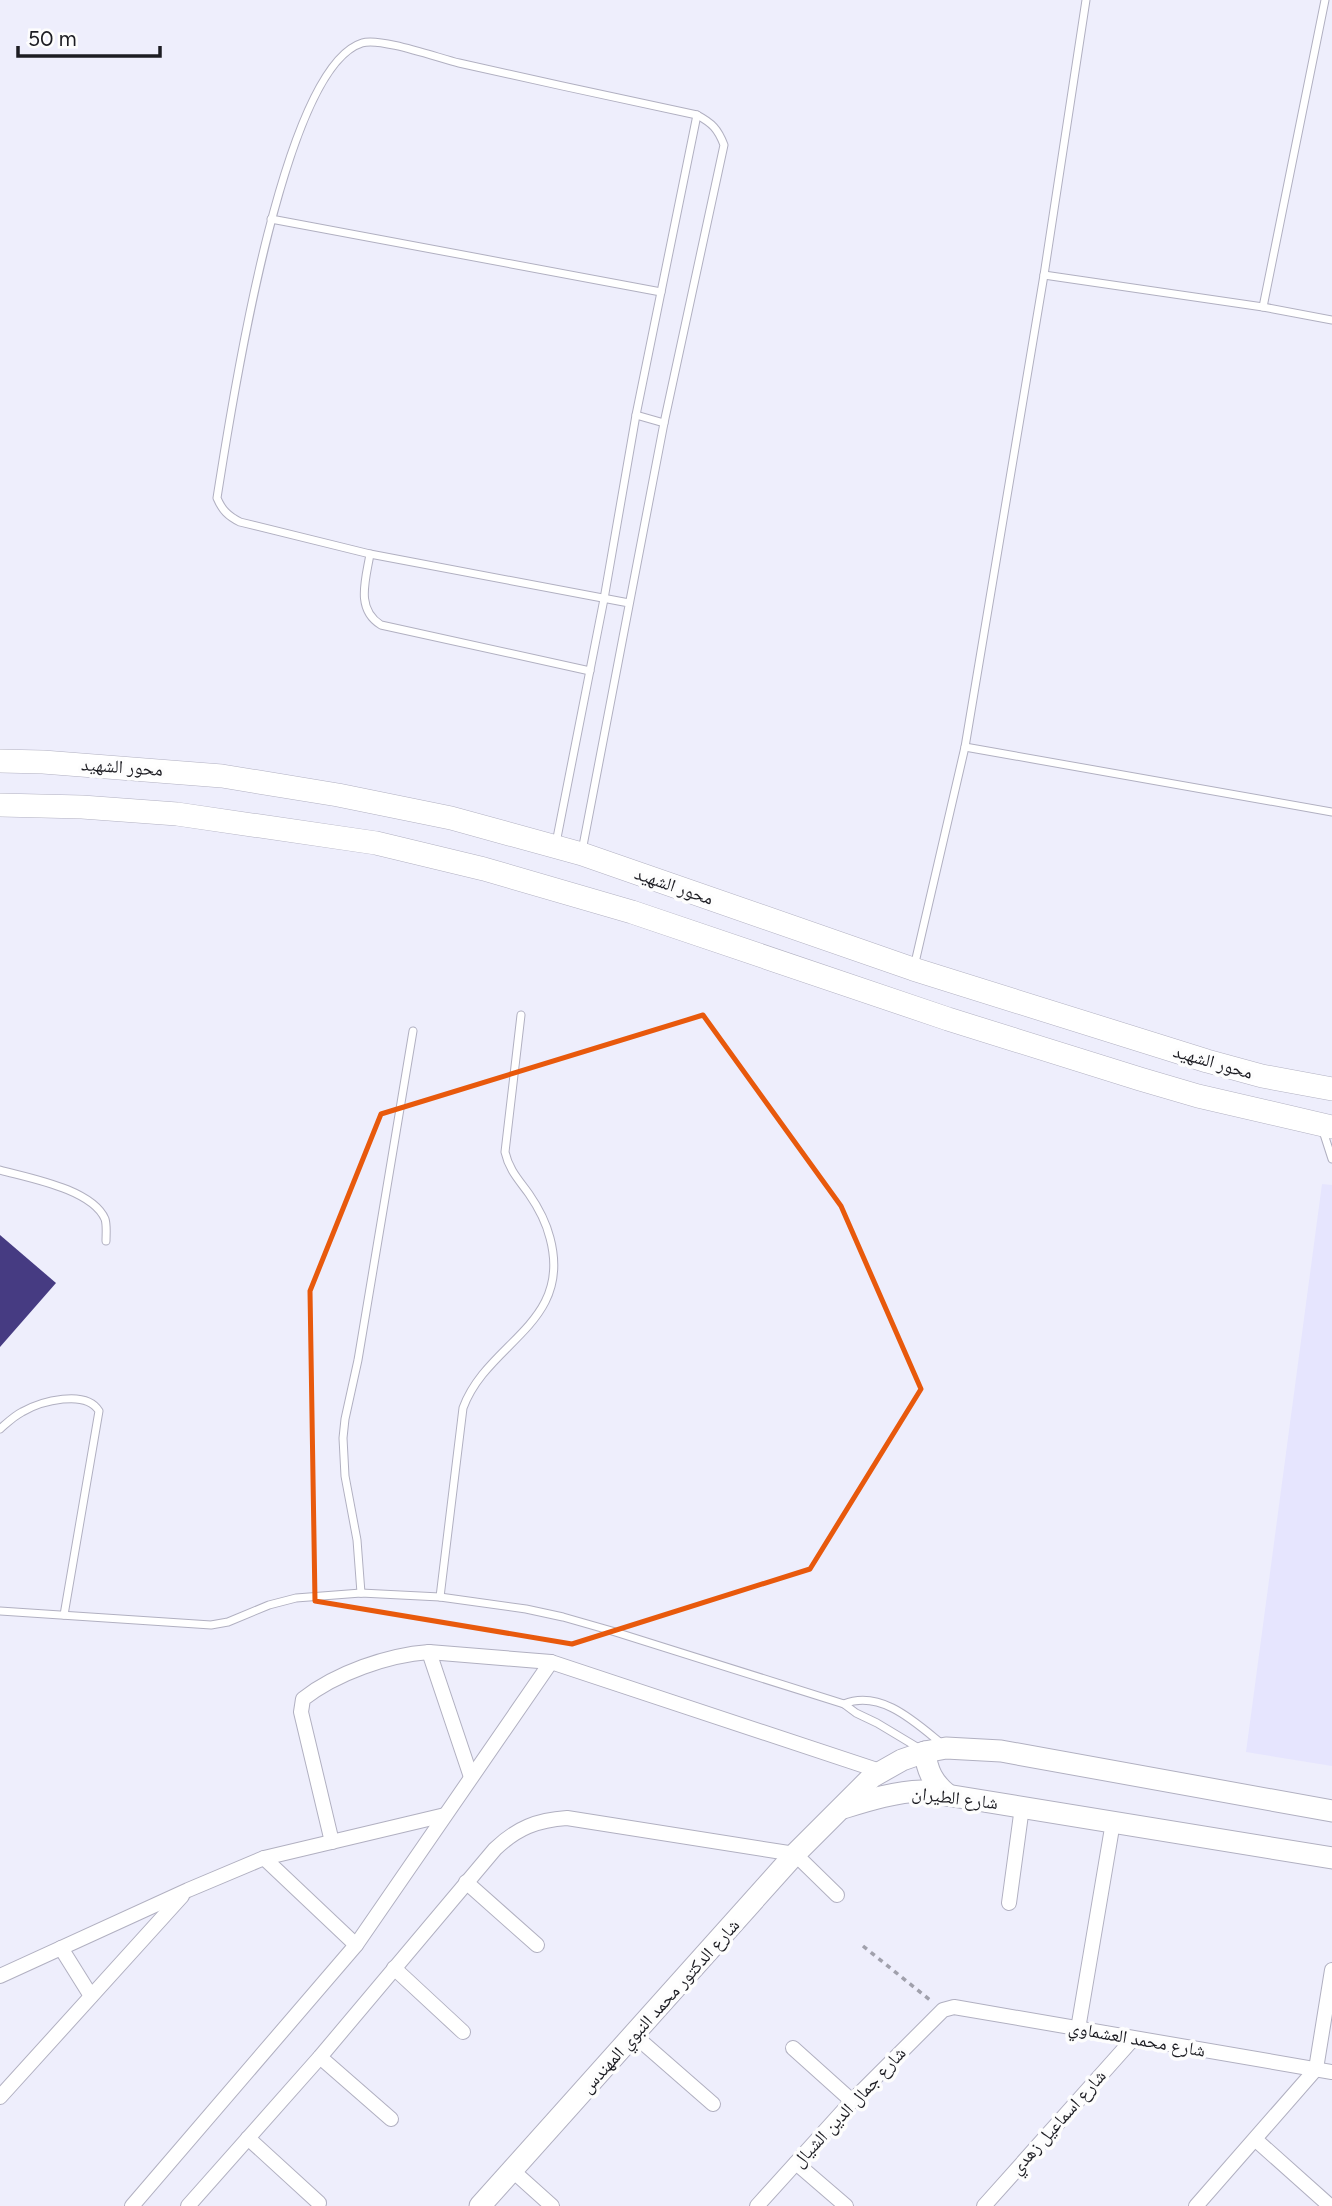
<svg xmlns="http://www.w3.org/2000/svg" width="1332" height="2206" font-family="Figtree,'Noto Naskh Arabic',sans-serif">
  <rect width="100%" height="100%" fill="#eeeefc"/>
  <path fill="#e6e5fe" d="M1322 1184 1332 1185V1766L1246 1752Z"/>
  <path fill="#463b82" d="M0 1235 56 1283 0 1347Z"/>
  <g fill="none" stroke-linecap="round" stroke-linejoin="round">
    <g stroke="#b1b0c1" stroke-width="9">
      <g id="service">
        <path d="M271 219 661 292"/>
        <path d="M1044 275 1263 307 1332 320"/>
        <path d="M1263 307 1325 0"/>
        <path d="M636 415 664 423"/>
        <path d="M370 554C366 579 355 609 381 625L590 671"/>
        <path d="M965 747 1332 812"/>
        <path d="M556 843 604 599 636 415 697 115"/>
        <path d="M582 851 664 423 724 145C718 129 712 123 697 115 618 98 538 81 459 63 438 58 380 37 362 43 281 68 230 417 217 498 222 510 228 516 240 522L370 554 629 603"/>
        <path d="M914 967 965 747 1044 275 1086 0"/>
        <path d="M1322 1128 1332 1159"/>
        <path d="M0 1170C29 1178 92 1189 105 1219 107 1225 106 1234 106 1241"/>
        <path d="M0 1429C7 1423 14 1416 22 1412 41 1401 86 1389 99 1411L64 1615"/>
        <path d="M361 1593 357 1540 345 1476 343 1438 345 1419 358 1360 413 1031"/>
        <path d="M440 1597 463 1408C487 1342 573 1324 550 1238 546 1222 538 1207 529 1194 519 1180 509 1170 505 1152L521 1015"/>
        <path d="M0 1611 211 1625 228 1622 269 1605 296 1598 361 1593 440 1597 526 1609 563 1617 612 1631 844 1704 856 1713 877 1723 922 1750"/>
        <path d="M844 1704C881 1689 916 1723 942 1744"/>
      </g>
    </g>
    <g stroke="#b1b0c1" stroke-width="16">
      <g id="minor">
        <path d="M429 1652 471 1777"/>
        <path d="M332 1842 301 1712 303 1699C336 1673 388 1655 429 1652L551 1662 880 1771"/>
        <path d="M264 1858 356 1945"/>
        <path d="M466 1882 537 1945"/>
        <path d="M1009 1903 1022 1807"/>
        <path d="M61 1948 91 1996"/>
        <path d="M394 1968 463 2032"/>
        <path d="M0 1976 188 1890 264 1858 445 1815"/>
        <path d="M1078 2029 1113 1822"/>
        <path d="M634 2035 713 2104"/>
        <path d="M793 2048 852 2101"/>
        <path d="M320 2057 391 2119"/>
        <path d="M0 2097 182 1896"/>
        <path d="M248 2138 319 2203"/>
        <path d="M1256 2140 1330 2206"/>
        <path d="M796 2163 846 2206"/>
        <path d="M513 2171 552 2206"/>
        <path d="M132 2206 356 1945 551 1662"/>
        <path d="M188 2206 320 2057 495 1849C517 1828 537 1820 567 1818L795 1854 837 1895"/>
        <path d="M757 2206 852 2101 943 2010 954 2007 1332 2072"/>
        <path d="M984 2206 1133 2039"/>
        <path d="M1196 2206 1316 2069 1332 1970"/>
      </g>
    </g>
    <g stroke="#b1b0c1" stroke-width="23">
      <g id="secondary">
        <path d="M925 1752C927 1771 933 1783 948 1795"/>
        <path d="M843 1808C869 1800 894 1792 922 1791L1332 1858"/>
        <path d="M480 2206 795 1854 872 1777 902 1760 925 1752 946 1748 1001 1751 1332 1811"/>
      </g>
    </g>
    <g stroke="#b1b0c1" stroke-width="24">
      <g id="primary">
        <path d="M0 761 43 762 222 776 338 795 451 818 582 854 913 969 1207 1061 1262 1076 1332 1089"/>
        <path d="M0 805 82 807 177 814 376 843 484 869 632 912 948 1019 1140 1079 1198 1096 1332 1127"/>
      </g>
    </g>
    <path stroke="#a0a0ac" stroke-width="3.5" stroke-dasharray="5 5" stroke-linecap="butt" d="M863 1946 930 2000"/>
    <use href="#service" stroke="#fff" stroke-width="7"/>
    <use href="#minor" stroke="#fff" stroke-width="14"/>
    <use href="#secondary" stroke="#fff" stroke-width="21"/>
    <use href="#primary" stroke="#fff" stroke-width="23"/>
  </g>
  <path fill="none" stroke="#e8590c" stroke-width="5" stroke-linejoin="round" d="M703 1015 841 1206 921 1389 810 1569 572 1644 315 1601 310 1291 381 1114Z"/>
  <g text-anchor="middle" stroke-width="7" stroke-linejoin="round" paint-order="stroke">
    <g font-size="18" fill="#1c1c22" stroke="#fdfdfd">
      <text transform="translate(122 767) rotate(4)" y="6">محور الشهيد</text>
      <text transform="translate(674 886) rotate(19)" y="6">محور الشهيد</text>
      <text transform="translate(1213 1062) rotate(16)" y="6">محور الشهيد</text>
      <text transform="translate(955 1798) rotate(7)" y="6">شارع الطيران</text>
      <text transform="translate(660 2006) rotate(-48)" y="6">شارع الدكتور محمد النبوي المهندس</text>
      <text transform="translate(1137 2039) rotate(10)" y="6">شارع محمد العشماوي</text>
      <text transform="translate(849 2107) rotate(-47)" y="6">شارع جمال الدين الشيال</text>
      <text transform="translate(1058 2122) rotate(-48)" y="6">شارع اسماعيل زهدي</text>
    </g>
  </g>
  <path d="M18 46v10h142v-10" fill="none" stroke="#1c1c22" stroke-width="3.5"/>
  <text x="28" y="46" font-size="21" fill="#1c1c22" stroke="#fdfdfd" stroke-width="5" paint-order="stroke">50 m</text>
</svg>
